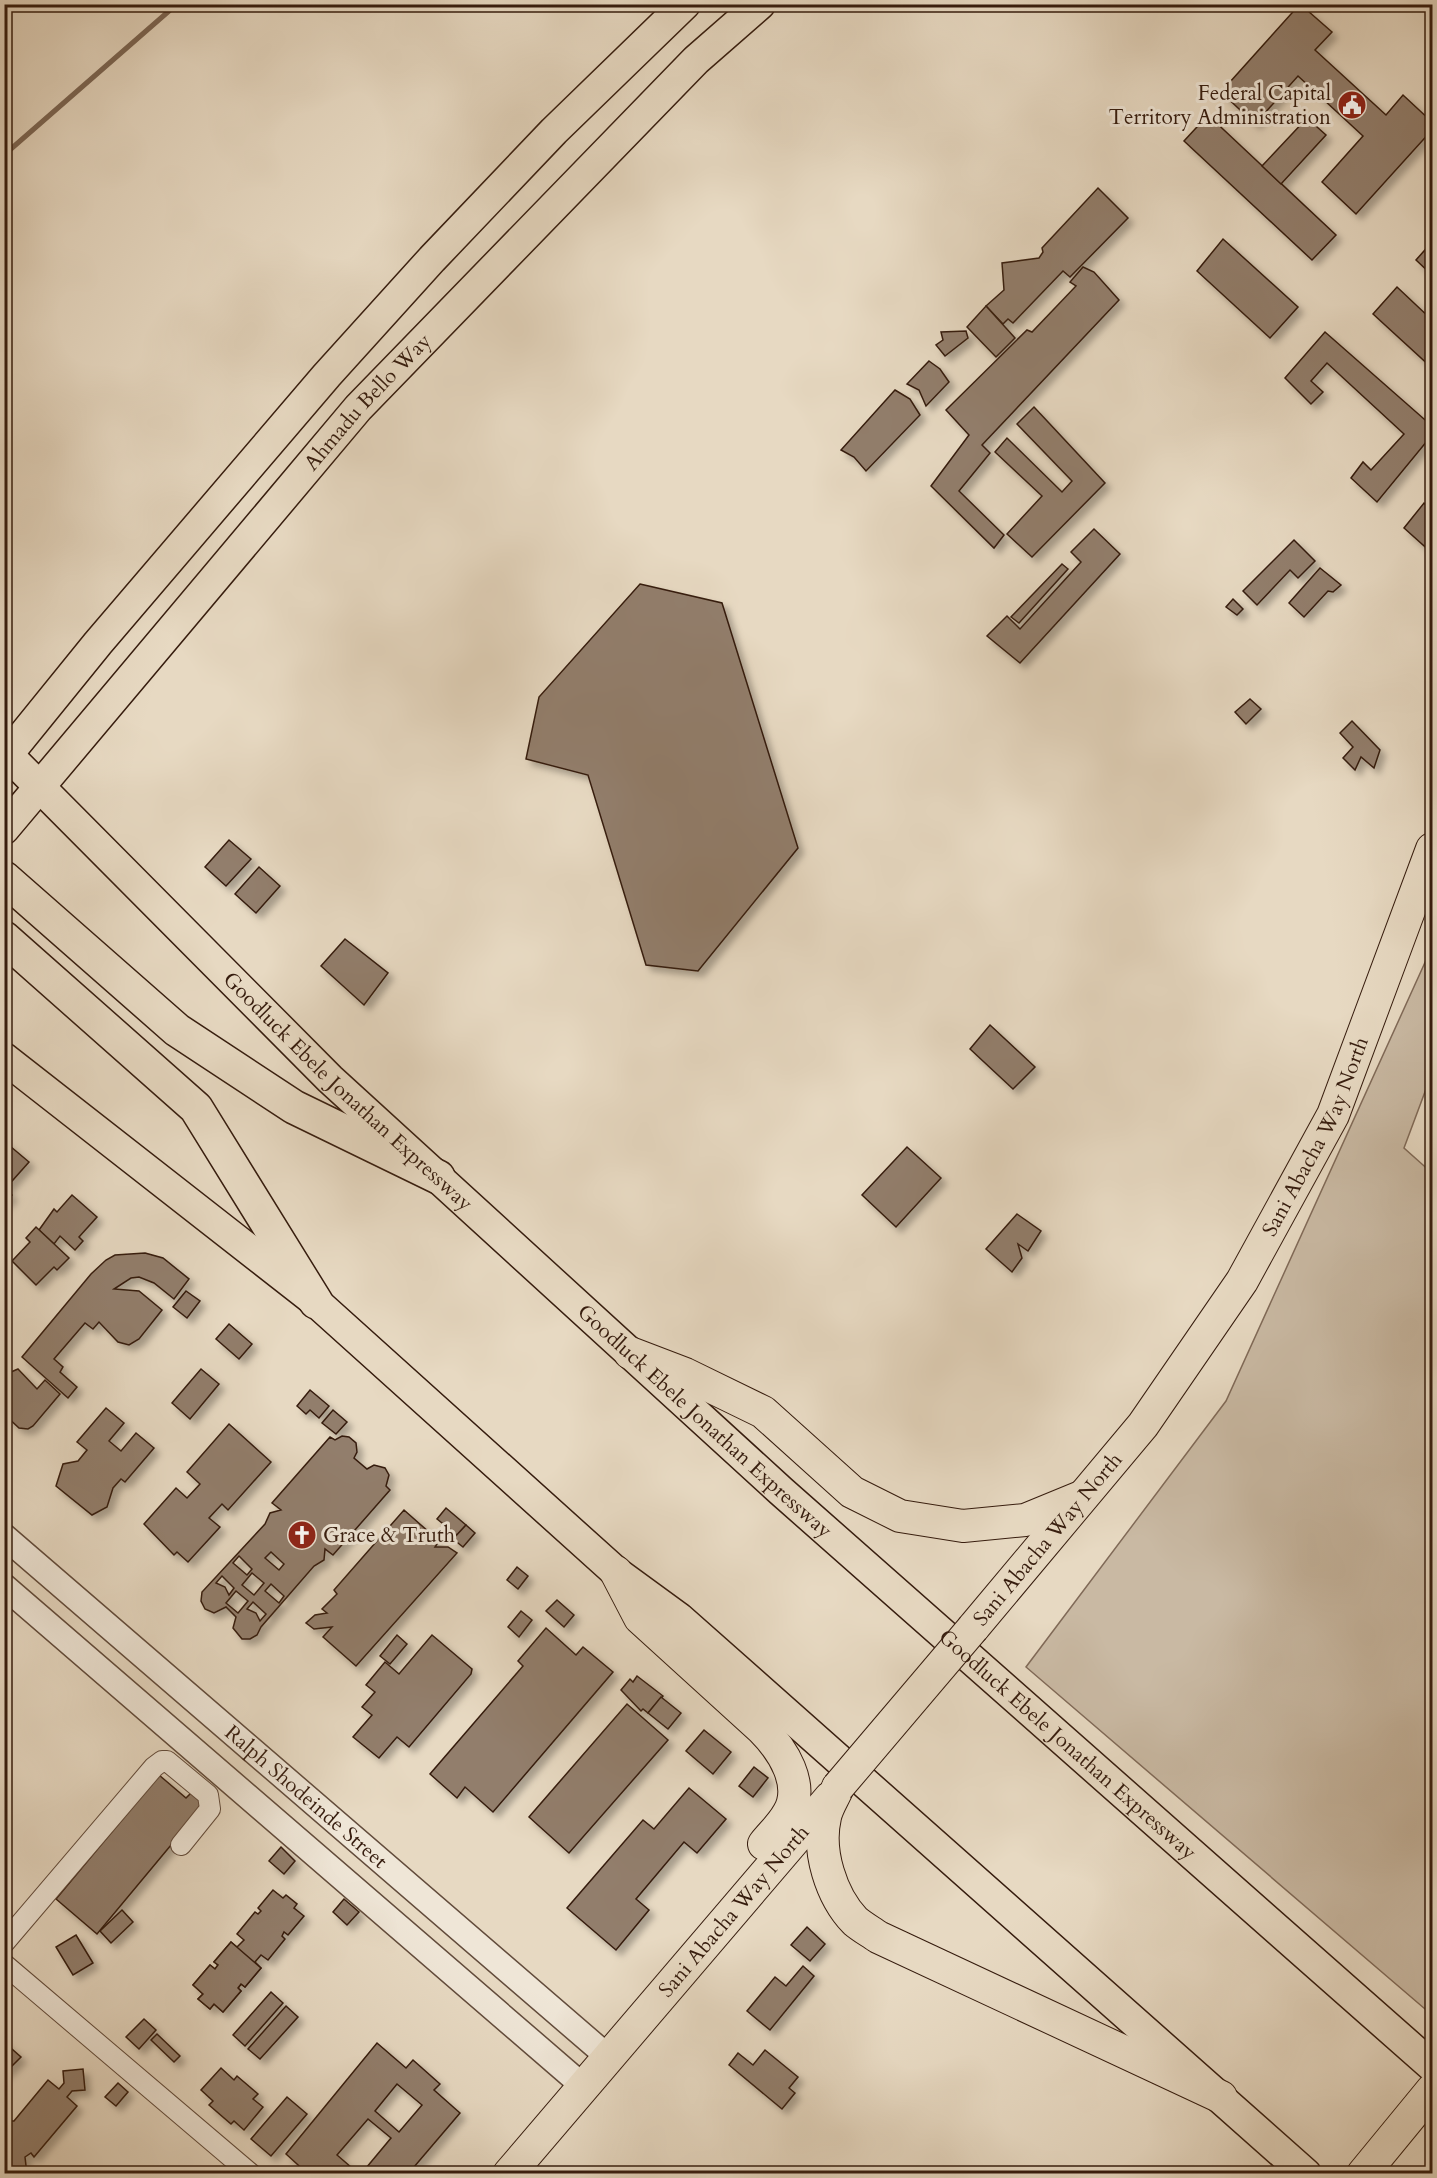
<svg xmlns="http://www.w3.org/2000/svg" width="1437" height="2178" font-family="Cardo,serif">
  <defs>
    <filter id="shadow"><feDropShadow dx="5.5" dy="5.5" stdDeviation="3" flood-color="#0004"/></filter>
  </defs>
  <rect width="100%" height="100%" fill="#e7d9c2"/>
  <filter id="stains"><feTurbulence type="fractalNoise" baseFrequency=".00333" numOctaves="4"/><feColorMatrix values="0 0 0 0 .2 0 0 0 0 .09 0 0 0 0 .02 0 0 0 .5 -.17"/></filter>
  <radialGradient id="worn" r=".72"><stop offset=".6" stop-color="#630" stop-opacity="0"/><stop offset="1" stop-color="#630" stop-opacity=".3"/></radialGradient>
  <path fill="#c9b9a3" stroke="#806a58" stroke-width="1.5" d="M1432 947V1073L1404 1148 1432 1173V1999L1425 2009 1026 1667 1226 1401Z"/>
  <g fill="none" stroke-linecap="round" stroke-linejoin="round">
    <path stroke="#7c6755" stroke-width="5" d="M4 155 177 4"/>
  </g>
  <g fill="#927e6c" stroke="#361c0e" stroke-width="1.5" fill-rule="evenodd" filter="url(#shadow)">
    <path d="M1300 4 1332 32 1315 50 1386 115 1403 95 1432 122V130L1356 214 1322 182 1363 136 1298 76 1255 124 1221 92Z"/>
    <path d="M1208 115 1336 235 1312 260 1184 141Z"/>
    <path d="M1307 118 1326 135 1281 184 1262 166Z"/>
    <path d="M1098 188 1128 218 1070 277 1063 271 1013 323 1008 319 1003 324 986 306 1004 290 1002 263 1039 258 1043 252 1042 248Z"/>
    <path d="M1223 239 1298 307 1270 338 1197 271Z"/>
    <path d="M1432 242V275L1416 260Z"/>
    <path d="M1083 267 1094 272 1119 300 982 445 990 453 959 491 1004 535 994 548 931 486 969 435 946 410 1027 330 1032 332 1076 286 1070 282Z"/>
    <path d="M1397 287 1432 320V368L1373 314Z"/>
    <path d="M986 306 1015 338 996 357 967 327Z"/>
    <path d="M966 331 968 338 945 356 936 345 943 340 941 332Z"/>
    <path d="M1325 332 1432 426V435L1377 502 1351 478 1363 462 1371 470 1404 434 1327 363 1311 381 1323 392 1311 404 1285 378Z"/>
    <path d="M929 361 940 369 949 382 926 406 919 390 907 384Z"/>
    <path d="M895 390 910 399 920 415 866 471 854 457 841 450Z"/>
    <path d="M1034 407 1105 483 1032 557 1007 534 1042 496 995 452 1007 438 1062 492 1072 481 1017 424Z"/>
    <path d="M1424 503 1432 511V553L1404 528Z"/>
    <path d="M1094 529 1120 554 1020 663 987 636 1007 616 1020 629 1081 562 1071 552Z"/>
    <path d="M1294 540 1315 561 1298 578 1290 570 1257 605 1243 591Z"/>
    <path d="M1062 564 1068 569 1019 623 1011 617Z"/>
    <path d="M1320 568 1341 585 1333 592 1328 591 1304 617 1289 603Z"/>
    <path d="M640 584 722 603 798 848 698 971 646 965 588 775 526 759 539 697Z"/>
    <path d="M1233 599 1243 609 1237 615 1226 607Z"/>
    <path d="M1250 699 1261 709 1246 724 1235 712Z"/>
    <path d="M1352 721 1380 750 1374 768 1361 757 1355 770 1343 758 1353 747 1340 733Z"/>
    <path d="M229 840 251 859 226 886 205 867Z"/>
    <path d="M259 867 280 886 256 913 235 894Z"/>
    <path d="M345 939 388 973 364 1005 321 966Z"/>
    <path d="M990 1025 1035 1067 1013 1089 970 1049Z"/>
    <path d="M4 1141 29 1162 5 1189 12 1195 4 1204Z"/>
    <path d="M907 1147 941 1178 896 1227 862 1195Z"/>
    <path d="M72 1195 97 1217 79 1237 83 1241 75 1250 60 1236 54 1244 39 1230 54 1209 57 1212Z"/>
    <path d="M1017 1214 1041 1231 1028 1251 1018 1244 1022 1258 1012 1272 986 1249Z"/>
    <path d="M36 1227 69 1258 57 1270 54 1267 36 1285 12 1261 30 1242 26 1238Z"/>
    <path d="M145 1253 163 1258 189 1279 174 1299 154 1283 139 1277 131 1278 114 1289 139 1291 162 1310 139 1339 129 1345 118 1342 99 1322 93 1329 85 1323 54 1359 63 1367 60 1372 77 1387 68 1398 22 1357 91 1274 106 1260 115 1255Z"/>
    <path d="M186 1291 200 1301 187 1318 173 1307Z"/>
    <path d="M229 1324 252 1344 239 1359 216 1339Z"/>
    <path d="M18 1369 37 1389 45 1380 60 1394 33 1426 28 1429 19 1428 4 1414V1375Z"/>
    <path d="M201 1369 219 1384 190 1419 172 1403Z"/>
    <path d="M310 1390 329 1406 319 1418 310 1410 306 1414 297 1406Z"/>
    <path d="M106 1408 124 1423 109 1441 121 1451 136 1433 154 1448 125 1482 121 1479 113 1488 107 1507 92 1515 56 1486 63 1464 78 1461 87 1450 77 1442Z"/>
    <path d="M333 1410 347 1422 336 1434 322 1423Z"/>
    <path d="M229 1424 271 1462 228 1510 222 1504 209 1518 220 1527 188 1562 177 1552 174 1555 144 1524 176 1488 187 1498 200 1484 187 1472Z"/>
    <path d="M342 1436 349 1437 356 1443 357 1452 354 1458 367 1469 374 1465 385 1468 389 1475 386 1486 390 1490 333 1555 325 1549 324 1560 314 1566 261 1627 257 1635 250 1639H242L233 1628 236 1617 226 1607 214 1613 205 1609 201 1601 202 1592 265 1524 270 1513 281 1510 272 1503 330 1437 335 1440ZM271 1552 284 1564 279 1570 265 1558ZM239 1556 252 1569 247 1575 233 1563ZM252 1573 264 1583 254 1595 242 1585ZM222 1576 234 1588 229 1595 225 1587 216 1583ZM271 1584 284 1596 279 1603 265 1591ZM236 1591 248 1601 238 1613 226 1603ZM253 1602 266 1614 260 1621 256 1613 247 1609Z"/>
    <path d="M446 1508 466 1525 457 1535 437 1519Z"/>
    <path d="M404 1510 439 1541 435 1547H448L457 1553 356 1666 323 1637 332 1627 314 1629 306 1623 315 1615 327 1613 322 1609 337 1594 334 1590Z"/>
    <path d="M466 1525 475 1533 463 1547 453 1539Z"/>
    <path d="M517 1567 528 1576 518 1589 507 1580Z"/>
    <path d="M557 1600 574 1615 564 1627 546 1611Z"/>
    <path d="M521 1611 532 1620 519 1637 508 1627Z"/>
    <path d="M546 1628 576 1655 583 1647 613 1672 493 1812 465 1787 457 1798 430 1774 523 1666 518 1661Z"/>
    <path d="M397 1635 407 1644 390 1664 380 1656Z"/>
    <path d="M432 1635 472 1669 471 1674 409 1747 397 1737 379 1758 353 1737 372 1715 362 1707 375 1692 366 1685 385 1662 399 1674Z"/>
    <path d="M637 1676 663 1696 648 1713 643 1709 641 1711 621 1690 630 1679 633 1682Z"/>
    <path d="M661 1697 681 1713 668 1729 648 1713Z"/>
    <path d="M627 1704 668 1740 569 1853 529 1817Z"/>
    <path d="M704 1730 731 1752 713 1774 686 1751Z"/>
    <path d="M754 1767 768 1778 753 1797 739 1786Z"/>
    <path d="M159 1775 186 1798 193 1791 206 1803 97 1934 56 1899Z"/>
    <path d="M689 1788 726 1819 697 1853 684 1842 636 1899 649 1910 616 1950 567 1908 643 1820 654 1829Z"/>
    <path d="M281 1847 295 1861 284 1874 269 1861Z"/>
    <path d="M273 1890 283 1898 286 1895 297 1904 294 1908 304 1916 288 1935 284 1932 282 1936 285 1939 268 1960 261 1955 255 1962 261 1968 245 1987 241 1984 238 1988 241 1991 223 2012 214 2004 210 2009 198 1999 203 1994 193 1985 210 1965 215 1969 218 1965 214 1962 231 1942 237 1947 244 1940 237 1934 255 1912 258 1914 261 1911 258 1908Z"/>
    <path d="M344 1899 359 1912 347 1925 333 1912Z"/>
    <path d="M122 1910 133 1922 111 1943 100 1931Z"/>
    <path d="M807 1927 825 1944 810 1961 791 1945Z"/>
    <path d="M76 1935 93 1963 73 1975 56 1947Z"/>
    <path d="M231 1942 261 1968 245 1987 241 1984 238 1988 241 1991 223 2012 214 2004 210 2009 198 1999 203 1994 193 1985 210 1965 215 1969 218 1965 214 1962Z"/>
    <path d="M803 1966 814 1976 770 2030 747 2011 775 1977 786 1986Z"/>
    <path d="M271 1992 283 2003 245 2046 233 2035Z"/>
    <path d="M286 2006 298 2017 260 2059 248 2049Z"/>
    <path d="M144 2019 156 2030 139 2049 126 2037Z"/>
    <path d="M157 2034 180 2056 174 2062 151 2040Z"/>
    <path d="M4 2042 21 2057 4 2074Z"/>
    <path d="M377 2043 406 2068 413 2060 440 2084 434 2090 460 2113 408 2174H361L391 2138 368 2119 337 2155 359 2174H308L286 2154ZM397 2084 422 2105 399 2132 375 2111Z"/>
    <path d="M765 2050 798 2077 789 2088 795 2093 782 2109 729 2065 738 2053 753 2065Z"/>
    <path d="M221 2068 234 2080 237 2076 258 2094 253 2099 263 2107 244 2130 234 2121 231 2124 209 2105 213 2101 201 2090Z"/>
    <path d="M83 2069 85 2090 72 2091 67 2097 77 2106 34 2157 31 2153 25 2157 27 2174H4V2121H14L48 2080 59 2089 64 2083 63 2071Z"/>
    <path d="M118 2083 128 2092 116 2106 105 2097Z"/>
    <path d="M287 2097 307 2114 271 2156 251 2139Z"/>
  </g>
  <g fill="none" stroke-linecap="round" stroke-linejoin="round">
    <g stroke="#624b3b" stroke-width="22">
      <g id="minor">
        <path d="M4 1943 154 1767 162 1761H167L208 1795 210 1809 181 1845"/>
        <path d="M4 1964 251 2174"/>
      </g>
    </g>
    <g stroke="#624b3b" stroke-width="27">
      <g id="tertiary">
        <path id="s1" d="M4 1536 607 2056"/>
        <path d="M4 1586 583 2086"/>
      </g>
    </g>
    <g stroke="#361c0e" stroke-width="33">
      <g id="primary">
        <path id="s2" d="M4 751 330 1079 781 1491 1432 2066"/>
        <path d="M4 759 98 643 327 375 432 259 554 131 685 4"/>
        <path id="s3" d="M4 829 358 408 696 60 760 4"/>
        <path d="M4 1058 316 1302 616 1572 679 1618 1306 2174"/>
      </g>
    </g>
    <g stroke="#361c0e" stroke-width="34">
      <g id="trunk">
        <path d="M630 1353 685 1374 763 1412 852 1492 900 1516 963 1526 1025 1520 1081 1497"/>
        <path d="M616 1572 640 1618 762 1729C782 1749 806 1785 788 1814 782 1825 772 1834 764 1844"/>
        <path id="s4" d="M973 1628 1143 1425 1242 1281 1333 1115 1432 849"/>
        <path d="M838 1787C834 1797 827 1807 825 1817 817 1851 831 1896 855 1921 862 1927 871 1932 878 1937L1221 2097"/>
        <path id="s5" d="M509 2174 830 1798"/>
        <path d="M1363 2174 1432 2090"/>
      </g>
    </g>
    <g stroke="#361c0e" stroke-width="36">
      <g id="motorway">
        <path d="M4 878 177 1030 294 1107 438 1177"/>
        <path d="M4 938 196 1108 316 1302"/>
      </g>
    </g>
    <use href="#minor" stroke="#efe6d7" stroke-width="20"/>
    <use href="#tertiary" stroke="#efe6d7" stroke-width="24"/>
    <use href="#primary" stroke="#e7d9c2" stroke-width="30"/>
    <use href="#trunk" stroke="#e7d9c2" stroke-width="32"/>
    <use href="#motorway" stroke="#e7d9c2" stroke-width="33"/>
    <g stroke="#361c0e" stroke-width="34" stroke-linecap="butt">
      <path id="trunk-bridge" d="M838 1787 973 1628"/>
    </g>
    <use href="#trunk-bridge" stroke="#e7d9c2" stroke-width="32"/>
  </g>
  <defs>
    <g id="civic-disc" transform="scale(1.5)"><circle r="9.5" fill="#8f2418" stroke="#efe6d7"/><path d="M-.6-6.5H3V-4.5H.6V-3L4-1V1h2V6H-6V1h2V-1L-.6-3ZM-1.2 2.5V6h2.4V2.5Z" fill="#fff"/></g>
    <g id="church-disc" transform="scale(1.5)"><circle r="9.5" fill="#8f2418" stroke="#efe6d7"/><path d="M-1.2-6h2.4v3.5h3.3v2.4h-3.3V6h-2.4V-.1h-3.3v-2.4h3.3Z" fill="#fff"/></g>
  </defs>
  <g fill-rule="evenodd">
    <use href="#civic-disc" x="1352" y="105"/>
    <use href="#church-disc" x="302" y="1535"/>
  </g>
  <g text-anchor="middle" stroke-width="6" stroke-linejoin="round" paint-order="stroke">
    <g font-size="21" fill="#361c0e" stroke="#efe6d7" text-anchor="end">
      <text x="1331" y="100">Federal Capital<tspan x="1331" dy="24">Territory Administration</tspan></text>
      <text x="323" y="1542" text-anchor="start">Grace &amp; Truth</text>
    </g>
    <g font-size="21" fill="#361c0e" stroke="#efe6d7">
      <text dy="7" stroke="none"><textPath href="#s3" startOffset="561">Ahmadu Bello Way</textPath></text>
      <text dy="7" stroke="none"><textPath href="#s2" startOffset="484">Goodluck Ebele Jonathan Expressway</textPath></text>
      <text dy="7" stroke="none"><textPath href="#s4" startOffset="602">Sani Abacha Way North</textPath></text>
      <text dy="7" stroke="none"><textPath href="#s2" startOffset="970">Goodluck Ebele Jonathan Expressway</textPath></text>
      <text dy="7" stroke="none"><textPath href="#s4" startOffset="116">Sani Abacha Way North</textPath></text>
      <text dy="7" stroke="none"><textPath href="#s2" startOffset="1456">Goodluck Ebele Jonathan Expressway</textPath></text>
      <text dy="7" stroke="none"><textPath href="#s1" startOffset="399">Ralph Shodeinde Street</textPath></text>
      <text dy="7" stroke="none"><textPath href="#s5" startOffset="346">Sani Abacha Way North</textPath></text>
    </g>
  </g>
  <rect width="1437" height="2178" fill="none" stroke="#e7d9c2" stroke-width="24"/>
  <rect x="6" y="6" width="1425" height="2166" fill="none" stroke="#361c0e" stroke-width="3"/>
  <rect x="12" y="12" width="1413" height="2154" fill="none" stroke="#361c0e" stroke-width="1.5"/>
  <rect width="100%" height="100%" filter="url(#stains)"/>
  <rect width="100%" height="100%" fill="url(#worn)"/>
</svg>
